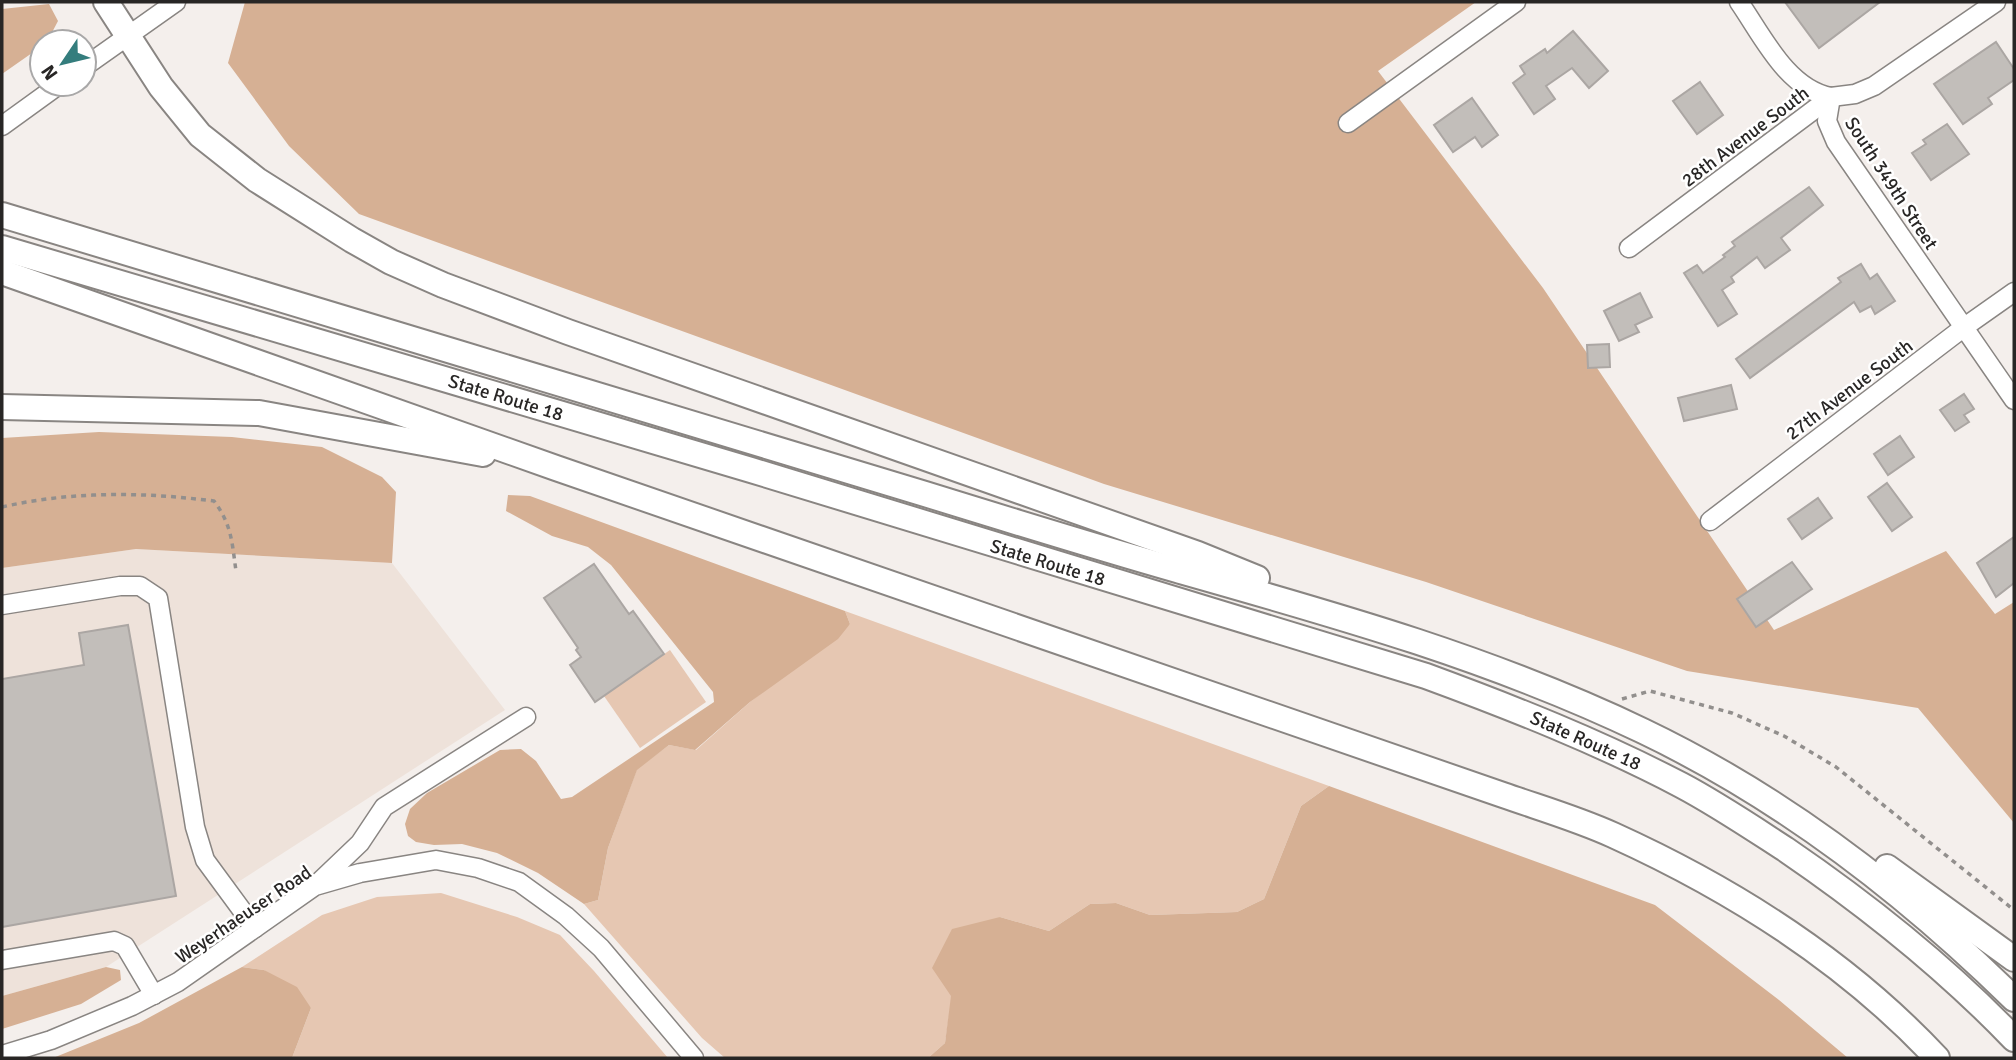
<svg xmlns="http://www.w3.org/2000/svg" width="2016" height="1060" font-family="Signika,sans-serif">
  <rect width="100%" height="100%" fill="#f4efec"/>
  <path fill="#eee2da" d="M136 549 392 563 505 710 106 967 2 996V568Z"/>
  <g fill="#e6c7b2">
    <path d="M845 611 1329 786 1301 806 1264 899 1237 912 1150 915 1116 903 1090 904 1049 931 1000 917 952 996 945 1043 928 1058H725L702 1038 584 904 598 900 608 848 637 769 669 745 696 750 750 702 850 624Z"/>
    <path d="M670 650 706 702 640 748 604 696Z"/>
    <path d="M441 893 517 917 560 935 594 971 668 1058H292L311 1008 264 970 242 967 322 915 377 897Z"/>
  </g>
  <g fill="#d6b094">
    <path d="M245 2H1476L1378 71 1543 288 1774 630 1946 551 1995 614 2014 602V823L1918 708 1687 671 1426 582 1104 484 359 214 289 146 228 63Z"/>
    <path d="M49 4 58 21 47 42H42V46L2 74V9Z"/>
    <path d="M99 432 232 437 322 447 382 477 396 492 392 563 136 549 2 568V438Z"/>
    <path d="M508 495 530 496 845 611 850 624 838 639 750 702 695 750 669 745 637 770 608 848 598 900 584 904 538 873 497 853 462 844 434 845 416 842 408 836 405 824 410 809 427 793 500 750 521 749 536 761 561 799 572 797 714 702 713 692 611 565 588 547 552 536 506 511Z"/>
    <path d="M1329 786 1655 905 1779 1000 1848 1058H928L945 1043 951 996 932 968 952 929 1000 917 1049 931 1090 904 1116 903 1150 915 1237 912 1264 899 1301 806Z"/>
    <path d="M106 967 120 970 121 980 81 1004 2 1029V996Z"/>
    <path d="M242 967 264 970 297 987 311 1008 292 1058H53L139 1023Z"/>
  </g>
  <g fill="#c2beba" stroke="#aba6a3" stroke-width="2">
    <path d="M1785 2H1880L1819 48Z"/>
    <path d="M1573 31 1608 71 1589 88 1572 68 1546 86 1555 99 1534 114 1513 83 1525 74 1520 66 1545 49 1547 53Z"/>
    <path d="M1996 42 2014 69V80L1988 98 1992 104 1963 124 1934 84Z"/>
    <path d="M1700 82 1723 115 1697 134 1673 101Z"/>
    <path d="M1472 98 1498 135 1482 147 1475 137 1453 152 1434 125Z"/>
    <path d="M1947 124 1969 154 1931 180 1912 153 1926 144 1923 140Z"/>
    <path d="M1809 187 1823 205 1781 238 1790 250 1765 268 1757 257 1731 277 1734 282 1722 290 1737 314 1718 326 1684 273 1697 265 1703 273 1725 257 1723 255 1735 246 1732 242Z"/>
    <path d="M1861 264 1870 279 1877 274 1895 301 1875 314 1871 306 1860 312 1854 302 1750 378 1736 359 1841 282 1838 278Z"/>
    <path d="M1640 293 1652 317 1635 325 1639 332 1619 341 1604 311Z"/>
    <path d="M1609 344 1610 367 1588 368 1587 345Z"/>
    <path d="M1731 385 1737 409 1684 421 1678 398Z"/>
    <path d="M1964 394 1974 409 1964 415 1969 422 1955 431 1940 410Z"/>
    <path d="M1900 436 1914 457 1888 475 1874 454Z"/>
    <path d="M1887 483 1912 517 1892 531 1868 497Z"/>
    <path d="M1818 498 1832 518 1802 539 1788 519Z"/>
    <path d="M2014 537V583L1996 597 1977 563Z"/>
    <path d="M1792 562 1812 589 1756 627 1737 599Z"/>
    <path d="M594 564 629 614 633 611 664 654 595 702 570 665 581 657 576 650 578 648 544 598Z"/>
    <path d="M128 625 176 896 2 927V679L84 665 79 633Z"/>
  </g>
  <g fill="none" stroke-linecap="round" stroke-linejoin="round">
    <g stroke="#898582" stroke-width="21">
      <g id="minor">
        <path d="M1739 2C1762 35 1787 89 1831 97"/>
        <path d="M84 67 176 2"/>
        <path d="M1831 97 1827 121 1836 142 2014 400"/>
        <path d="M1348 123 1516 2"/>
        <path d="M2 126 60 84"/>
        <path d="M1629 248 1831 97 1855 94 1874 86 1996 2"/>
        <path d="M1710 521 1963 328 2014 292"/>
        <path d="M2 605 120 586H140L158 598 195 827 205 860 255 928"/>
        <path d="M317 884 360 843 384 807 526 717"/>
        <path d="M2 960 114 941 125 946 154 995"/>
        <path d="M2 1055 51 1040 132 1006 178 982 315 886 360 873 436 860 478 868 519 882 566 916 601 948 694 1058"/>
      </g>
    </g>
    <g stroke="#898582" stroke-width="28">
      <g id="highway">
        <path d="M106 2 161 87 200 135 257 180 352 240 391 262 443 285 568 332 1198 554 1257 578"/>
        <path d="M2 215C310 308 617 401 925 494 1009 520 1093 546 1177 570 1336 615 1493 659 1643 731 1781 797 1905 892 2014 999"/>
        <path d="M2 248 751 470 1426 676C1513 708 1599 742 1681 785 1717 804 1751 827 1785 849 1867 905 1945 967 2014 1039"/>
        <path d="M2 272 556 468 1503 795C1540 808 1578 819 1613 835 1732 889 1847 962 1937 1058"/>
        <path d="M2 407 259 413 483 454"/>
        <path d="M1887 867 2014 959"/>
      </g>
    </g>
    <g stroke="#928f8d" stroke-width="3.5" stroke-dasharray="5 5" stroke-linecap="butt">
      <path d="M2 507C72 491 143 492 214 501 232 525 232 543 236 571"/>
      <path d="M1622 699 1650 691 1732 713 1784 736 1836 767 2014 910"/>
    </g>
    <use href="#minor" stroke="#fff" stroke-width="18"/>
    <use href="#highway" stroke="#fff" stroke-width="24"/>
  </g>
  <g text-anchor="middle" stroke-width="5" stroke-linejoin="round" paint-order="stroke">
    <g font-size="19" fill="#282625" stroke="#fff">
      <text transform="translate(1745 136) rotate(-37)" y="7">28th Avenue South</text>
      <text transform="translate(1892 183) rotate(57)" y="7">South 349th Street</text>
      <text transform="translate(1849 389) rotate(-37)" y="7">27th Avenue South</text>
      <text transform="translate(506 397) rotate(17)" y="7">State Route 18</text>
      <text transform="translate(1048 562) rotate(17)" y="7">State Route 18</text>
      <text transform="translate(1586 740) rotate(24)" y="7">State Route 18</text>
      <text transform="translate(243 914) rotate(-34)" y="7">Weyerhaeuser Road</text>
    </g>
  </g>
  <rect width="2016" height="1060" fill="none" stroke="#282625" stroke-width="7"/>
  <g transform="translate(63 63) rotate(235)"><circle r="33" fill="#ffffff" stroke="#a9a8a8" stroke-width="2"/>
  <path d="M0-5L12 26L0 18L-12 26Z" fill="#347d7d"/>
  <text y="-10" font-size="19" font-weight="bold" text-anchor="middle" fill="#282625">N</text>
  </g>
</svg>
